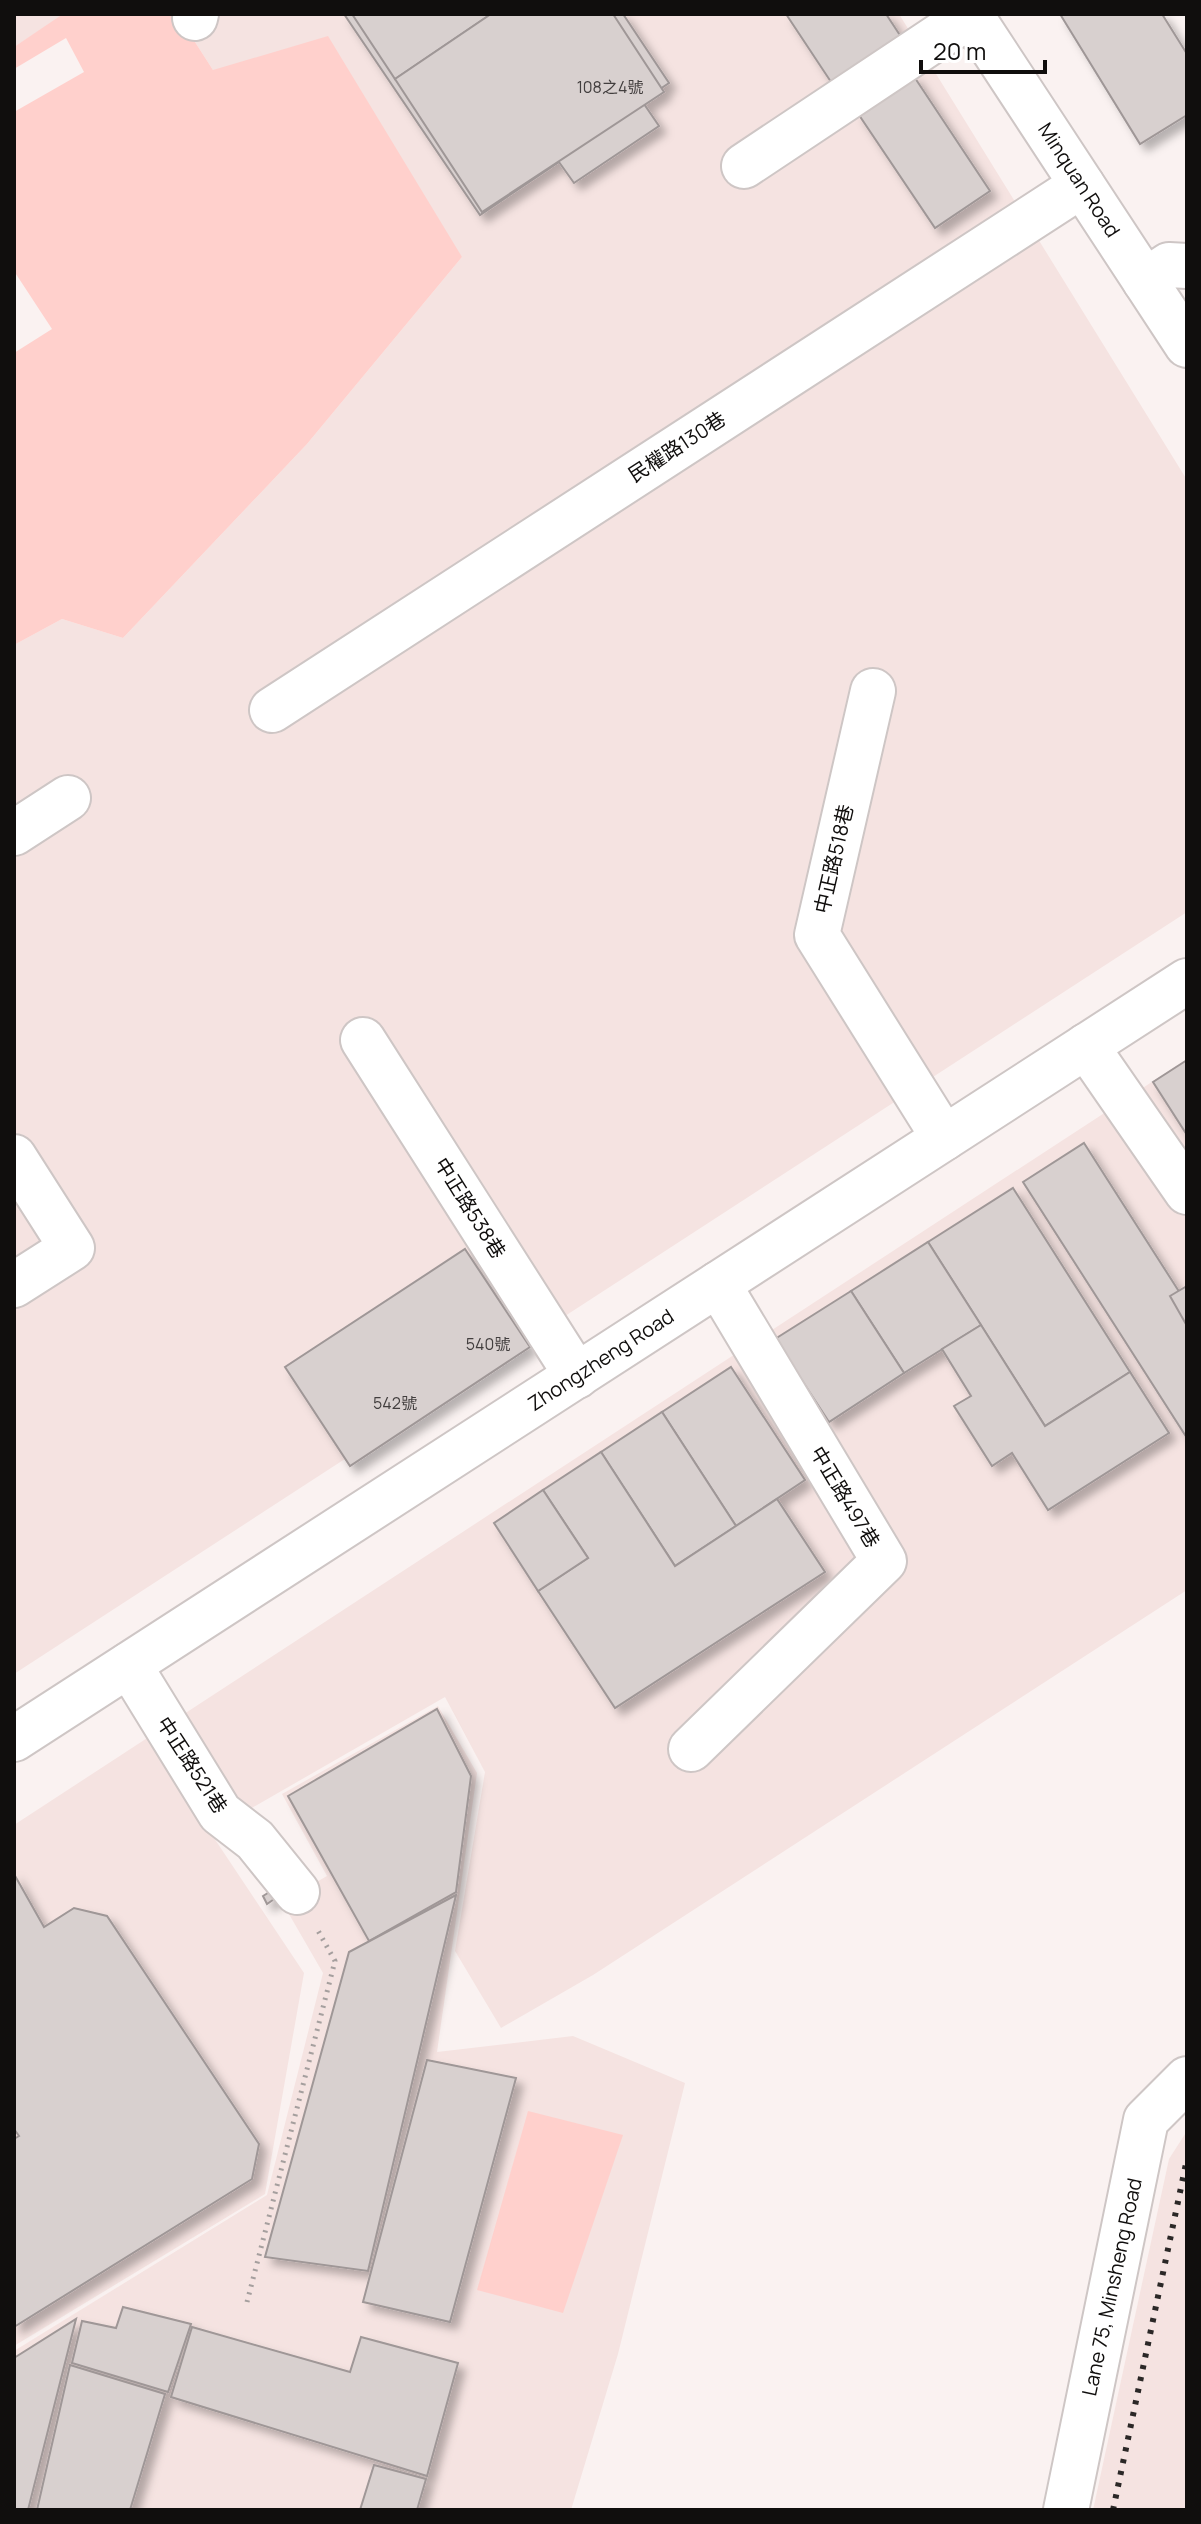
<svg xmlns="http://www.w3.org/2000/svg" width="1201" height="2524" font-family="Manrope,'Noto Sans TC',sans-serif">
  <defs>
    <filter id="shadow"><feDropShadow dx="7" dy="7" stdDeviation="4" flood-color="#0004"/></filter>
  </defs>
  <rect width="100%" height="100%" fill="#faf2f1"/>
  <g fill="#f5e3e1">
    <path d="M14 14H65L14 47Z"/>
    <path d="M177 14H899L1187 480V912L14 1674V645L62 619 123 638 307 444 462 257 213 70Z"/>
    <path d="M1187 1059V1590L593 1975 501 2028 455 1951 485 1772 445 1697 210 1832 304 1973 265 2194 14 2346V1825Z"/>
    <path d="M438 1706 477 1773 437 2052 573 2036 685 2083 618 2354 571 2510H14V2351L267 2195 323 1973 282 1902 327 1876 282 1794Z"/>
    <path d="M1187 2131V2510H1093L1169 2159Z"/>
  </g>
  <g fill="#ffd0cc">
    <path d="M63 14H177L213 70 328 36 462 257 307 444 123 638 62 619 14 645V353L52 329 14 271V112L84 72 66 38 14 69V47Z"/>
    <path d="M528 2111 623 2135 563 2313 477 2290Z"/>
  </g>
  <g fill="#d8d0cf" stroke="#9f9797" stroke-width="2" filter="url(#shadow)">
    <path d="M344 14H623L669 83 642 101 659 126 574 183 559 162 480 215Z"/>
    <path d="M352 14H491L395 79Z"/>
    <path d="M491 14H613L664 92 482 212 395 79Z"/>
    <path d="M786 14H886L909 49 839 94Z"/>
    <path d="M1060 14H1162L1187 54V115L1140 144Z"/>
    <path d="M913 75 990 191 935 228 857 112Z"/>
    <path d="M1187 1060V1135L1153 1082Z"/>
    <path d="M1084 1143 1187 1304V1438L1023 1182Z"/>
    <path d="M1013 1188 1130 1372 1045 1426 928 1242Z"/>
    <path d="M928 1242 981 1325 904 1373 851 1291Z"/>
    <path d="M465 1249 530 1347 350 1466 285 1367Z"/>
    <path d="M1187 1286V1326L1170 1296Z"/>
    <path d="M851 1291 904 1373 829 1422 775 1339Z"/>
    <path d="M981 1325 1045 1426 1130 1372 1169 1433 1048 1510 1012 1453 992 1466 954 1406 971 1396 942 1349Z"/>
    <path d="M731 1367 805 1480 736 1526 662 1412Z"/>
    <path d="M662 1412 736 1526 675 1566 601 1452Z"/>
    <path d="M601 1452 675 1566 777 1499 825 1572 615 1708 538 1591 588 1558 543 1490Z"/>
    <path d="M543 1490 588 1558 538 1591 494 1523Z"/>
    <path d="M437 1709 471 1776 456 1892 369 1941 288 1796Z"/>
    <path d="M14 1874 44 1927 74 1908 107 1916 259 2144 252 2179 14 2327V2139L19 2136 14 2129Z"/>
    <path d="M276 1888 280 1895 267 1904 263 1896Z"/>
    <path d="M456 1895 368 2271 265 2257 349 1952Z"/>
    <path d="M427 2060 516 2078 450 2322 363 2302Z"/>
    <path d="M123 2307 191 2324 168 2392 72 2363 82 2321 116 2328Z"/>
    <path d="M76 2319 28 2510H14V2358Z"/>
    <path d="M192 2327 350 2372 361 2337 458 2363 427 2476 171 2397Z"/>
    <path d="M70 2365 165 2394 130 2510H37Z"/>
    <path d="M374 2465 426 2479 417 2510H360Z"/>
  </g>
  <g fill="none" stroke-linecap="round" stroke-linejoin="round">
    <g stroke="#cec6c5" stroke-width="48">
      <g id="minor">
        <path d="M970 14 1187 345"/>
        <path d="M195 18 196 14"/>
        <path d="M744 166 971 15"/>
        <path d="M1145 281 1169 265 1187 266"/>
        <path d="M873 691 817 935 944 1138"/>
        <path d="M272 710 1082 185"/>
        <path d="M14 833 68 798"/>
        <path d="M363 1040 577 1376"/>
        <path d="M1086 1046 1187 1192"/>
        <path d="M14 1157 72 1248 14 1285"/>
        <path d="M129 1665 220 1813 255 1840 297 1892"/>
        <path d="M14 1739 1187 981"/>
        <path d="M691 1749 884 1561 718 1284"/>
        <path d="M1066 2510 1146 2120 1187 2079"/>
      </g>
    </g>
    <path stroke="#a59f9e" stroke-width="5" stroke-dasharray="2 6" stroke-linecap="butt" d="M247 2302 335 1961 316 1927"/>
    <use href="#minor" stroke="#fff" stroke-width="44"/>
    <path stroke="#2b2827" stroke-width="6" stroke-dasharray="4 8" stroke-linecap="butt" d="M1113 2510 1187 2159"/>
  </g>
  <g text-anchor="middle" stroke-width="8" stroke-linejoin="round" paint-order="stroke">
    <g font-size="16" fill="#423e3e">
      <text x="610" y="93">108之4號</text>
      <text x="488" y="1350">540號</text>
      <text x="395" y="1409">542號</text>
    </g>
    <g font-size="20" fill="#100e0d" stroke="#fff">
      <text transform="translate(1079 180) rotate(57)" y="7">Minquan Road</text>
      <text transform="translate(677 447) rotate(-33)" y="7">民權路130巷</text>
      <text transform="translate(834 859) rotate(-77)" y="7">中正路518巷</text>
      <text transform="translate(470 1208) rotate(58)" y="7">中正路538巷</text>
      <text transform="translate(601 1360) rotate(-33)" y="7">Zhongzheng Road</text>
      <text transform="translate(845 1497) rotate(59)" y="7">中正路497巷</text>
      <text transform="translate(192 1765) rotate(57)" y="7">中正路521巷</text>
      <text transform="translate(1112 2287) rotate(-78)" y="7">Lane 75, Minsheng Road</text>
    </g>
  </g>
  <rect width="1201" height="2524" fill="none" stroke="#100e0d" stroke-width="32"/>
  <path d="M921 60v12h124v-12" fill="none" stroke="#100e0d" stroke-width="4"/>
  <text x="933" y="60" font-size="24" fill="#100e0d" stroke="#ffffff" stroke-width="6" paint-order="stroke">20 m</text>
</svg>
